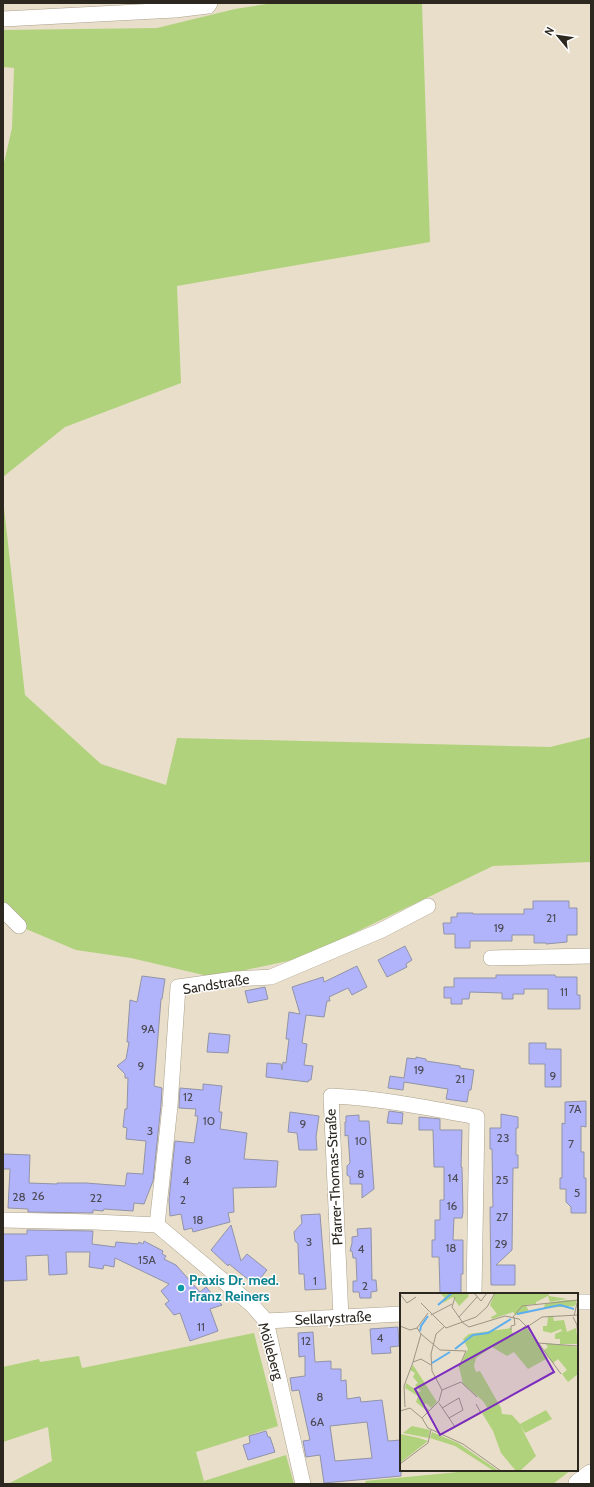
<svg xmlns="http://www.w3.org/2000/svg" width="594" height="1487" font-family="Cabin,sans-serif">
  <rect width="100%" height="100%" fill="#e9dec9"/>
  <g fill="#b0d27c">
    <path d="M273 3H422L430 242 177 286 181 383 65 427 3 477V167L12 128 14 68 3 67V30L157 28 235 9Z"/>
    <path d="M3 499 25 695 101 764 166 785 177 738 550 747 591 737V862L493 866 302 958 212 977 131 958 76 950 19 926 3 910Z"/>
    <path d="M254 1333 278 1426 196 1452 204 1481 286 1455 294 1484H8L52 1461 48 1427 3 1442V1367L39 1359 40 1362 79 1356 82 1368Z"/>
    <path d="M479 1470H571L553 1484H366L365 1481Z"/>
  </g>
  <g fill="#b1b4fa" stroke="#9193a8" fill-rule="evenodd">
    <path d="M533 901H569V908H577V935H567V942L546 944V943H534V935H512V941H470V948H455V934H444L443 923H451V917H457V913H473V914H524V909H533Z"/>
    <path d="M405 946 412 960 406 964 407 967 387 977 378 960Z"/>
    <path d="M357 966 367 987 352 995 348 988 329 997 330 1001H327L324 1017 306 1015 302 1043 307 1044 304 1065 313 1066 311 1080H309L308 1082 266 1077 267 1063 281 1064 282 1070 283 1062 286 1063 289 1039H286L289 1012 300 1014 292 987 323 977 324 982Z"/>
    <path d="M496 975H555L556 977H577V995H580V1009H548V989H524V994H513V999H502V993L470 992 469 999H462V1004H451V998H444V987H454V978H496Z"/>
    <path d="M142 976 165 979 162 999H161L154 1086 162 1088 161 1105 153 1181 144 1204 134 1203 133 1211 104 1209 103 1211 93 1210V1213L28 1212V1209L8 1208 10 1169H3V1154L30 1155 29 1183 57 1184V1183H86L125 1186 127 1173 143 1174 146 1141 126 1139 127 1128 123 1127 125 1109H127L128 1078H125V1074L117 1066 126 1059 129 1042H127L130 1000 137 1002Z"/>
    <path d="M265 987 268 999 248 1003 245 991Z"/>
    <path d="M209 1033 230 1035 228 1053 207 1052Z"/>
    <path d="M529 1043H546V1049H561V1087H545V1064H529Z"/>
    <path d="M416 1057 426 1059V1061L460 1066V1068L474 1070 471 1090H469L467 1102 446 1099 448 1089 404 1082 403 1090 388 1088 390 1076 404 1078 407 1058 416 1059Z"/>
    <path d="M203 1084 222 1086 219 1112H222L220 1129 247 1133 244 1159 278 1161 276 1187 233 1188 234 1212 228 1213 230 1222 193 1232 192 1228 184 1230 181 1214 170 1216 169 1200 175 1141 194 1143 198 1116H195L196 1109 179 1108 180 1088 203 1090Z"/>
    <path d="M586 1101V1127L581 1126V1152H584V1178H586V1213H571V1207L566 1202V1189H560V1178H562V1123L565 1124V1102Z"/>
    <path d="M389 1111 403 1113 402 1124 387 1123Z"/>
    <path d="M290 1112 319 1116 316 1137 317 1150H299L297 1133 288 1132Z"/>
    <path d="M501 1114 518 1117V1128H516V1155H518V1168H513L512 1250 496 1265H515V1285H491L490 1207H493L492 1149H490V1128H501Z"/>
    <path d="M359 1115V1121H369L374 1189 362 1198V1184H350V1177L347 1175V1166L350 1163 348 1135 345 1136V1122H346V1116Z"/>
    <path d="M419 1117 440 1119V1130H462L461 1167H462L463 1212 462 1218H454L453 1240H463V1274H461V1293H440L439 1257H432V1240H435V1220H440V1200H444V1167H434L433 1130H419Z"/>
    <path d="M320 1214 326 1289 305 1290 304 1274H299L298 1244 295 1241 294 1232 302 1223 301 1215Z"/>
    <path d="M231 1225 241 1261 247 1254 267 1270 255 1285 229 1264 228 1266 211 1250Z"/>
    <path d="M371 1228 372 1280H376L377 1291 371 1292V1298H360L359 1292H353V1281H357L356 1258H353L352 1251H350L352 1243V1237L358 1236 357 1229Z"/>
    <path d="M27 1230 93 1231 92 1244 115 1247 116 1242 138 1244 139 1242 143 1244 144 1241 163 1251 162 1254 166 1256 164 1259 176 1265 200 1292 206 1287 222 1305 210 1309 218 1331 190 1341 180 1313 174 1315 165 1304 169 1301 161 1291 169 1284 115 1258 114 1267 104 1265 103 1269 89 1267 90 1252H66L67 1274 49 1275 48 1255 26 1256 27 1280 3 1281V1234H27Z"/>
    <path d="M398 1327 399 1346 390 1347 391 1353 372 1354 370 1329Z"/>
    <path d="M313 1332 315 1362 331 1361V1369H341V1381L346 1380 347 1399 360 1397 361 1402 382 1400 388 1441 401 1440V1476L324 1483 320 1455 306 1457 303 1441 310 1440 299 1390 292 1391 290 1378 305 1376V1356L299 1357 298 1333ZM367 1422 372 1458 335 1461 330 1426Z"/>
    <path d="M266 1431 268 1437H270L275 1452 248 1460 243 1445 250 1443 249 1436Z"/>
  </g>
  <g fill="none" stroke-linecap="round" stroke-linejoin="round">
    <g stroke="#aba18d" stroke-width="16">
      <g id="minor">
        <path d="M3 19 175 10 208 6 210 3"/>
        <path d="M3 910 19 926"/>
        <path d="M491 958 591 956"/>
        <path d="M3 1220 95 1222 157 1225 252 1305 266 1321 303 1484"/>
        <path d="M157 1225 170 1106 178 987 235 979 271 977 382 930 428 906"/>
        <path d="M577 1302H591"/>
        <path d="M341 1318 331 1096C380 1098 429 1108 477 1117L474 1294"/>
        <path d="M266 1321 401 1314"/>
      </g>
    </g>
    <g stroke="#aba18d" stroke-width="22">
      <path id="secondary" d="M579 1484 591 1475"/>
    </g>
    <use href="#minor" stroke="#fff" stroke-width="15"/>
    <use href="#secondary" stroke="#fff" stroke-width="21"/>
  </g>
  <circle fill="#0f9aa8" stroke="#fff" stroke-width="1.5" cx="181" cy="1288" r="4"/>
  <g text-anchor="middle" stroke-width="3" stroke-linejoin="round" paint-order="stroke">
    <g font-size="12" fill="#4d4b56">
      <text x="551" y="922">21</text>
      <text x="499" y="932">19</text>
      <text x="564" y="996">11</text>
      <text x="148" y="1033">9A</text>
      <text x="141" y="1070">9</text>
      <text x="419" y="1074">19</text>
      <text x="553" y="1080">9</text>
      <text x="460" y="1083">21</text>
      <text x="188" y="1101">12</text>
      <text x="575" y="1113">7A</text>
      <text x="209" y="1125">10</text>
      <text x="303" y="1128">9</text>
      <text x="150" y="1135">3</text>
      <text x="503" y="1142">23</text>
      <text x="361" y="1145">10</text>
      <text x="571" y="1148">7</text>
      <text x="188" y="1164">8</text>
      <text x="361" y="1178">8</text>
      <text x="453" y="1182">14</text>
      <text x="502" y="1184">25</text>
      <text x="186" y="1185">4</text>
      <text x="577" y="1197">5</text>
      <text x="38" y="1200">26</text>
      <text x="19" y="1201">28</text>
      <text x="96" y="1202">22</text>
      <text x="183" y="1204">2</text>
      <text x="452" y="1210">16</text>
      <text x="502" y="1221">27</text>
      <text x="198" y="1224">18</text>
      <text x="309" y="1246">3</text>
      <text x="501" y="1248">29</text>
      <text x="451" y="1252">18</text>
      <text x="361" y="1253">4</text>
      <text x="147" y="1264">15A</text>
      <text x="315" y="1285">1</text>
      <text x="365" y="1290">2</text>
      <text x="201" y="1331">11</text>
      <text x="380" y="1342">4</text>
      <text x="306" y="1345">12</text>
      <text x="320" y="1401">8</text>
      <text x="317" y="1426">6A</text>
    </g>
    <g font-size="14" fill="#2c2820" stroke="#fff">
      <text transform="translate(216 984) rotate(-9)" y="5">Sandstraße</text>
      <text transform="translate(334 1177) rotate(-93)" y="5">Pfarrer-Thomas-Straße</text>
      <text transform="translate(333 1318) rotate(-3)" y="5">Sellarystraße</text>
      <text transform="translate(271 1351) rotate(74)" y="5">Mölleberg</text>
    </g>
    <g font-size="14" font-weight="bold" fill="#0d838f" stroke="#fff" text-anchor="start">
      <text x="189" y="1285">Praxis Dr. med.<tspan x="189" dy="16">Franz Reiners</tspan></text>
    </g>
  </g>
  <g transform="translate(400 1293)">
    <rect width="178" height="178" fill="#e9dec9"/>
    <path d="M40 0H67L69 3 59 13 53 4 43 10 45 5ZM95 0H148L149 3 167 6 150 9 148 3 136 9V11L126 12 129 19 116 22 113 19 92 26 91 24 97 21 90 12ZM167 7H177L175 13 144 15 145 11ZM153 23 154 28 164 27 167 39 176 35 178 51H160V46H155V41L162 38 161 36 151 40 143 38V33H147L148 24ZM125 33 148 65 128 76 114 59 107 63 92 54 76 65 74 73 76 79 80 78 101 115 102 121 112 122 120 131 146 117 152 126 125 140 120 132 136 163 120 178H116L101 160 93 138 82 120 88 116 83 108 63 91 59 74 68 56 63 46 69 41 111 35 113 42 124 37 122 35ZM145 50 178 54V81L168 89 162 81 167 77 158 66 153 70 144 57 148 54ZM13 72 37 109 31 115 26 110 24 112 29 117 28 119 16 109 18 103 5 95 6 90 19 99 21 98 15 92 18 90 13 84 15 80 10 77ZM12 133 30 137 29 145 3 140ZM32 139 58 150 99 178H94L55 153 30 145ZM0 141 19 145 28 148 0 170Z" fill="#b0d27c"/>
    <path fill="none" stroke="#5daeee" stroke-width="2" d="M38 12 52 0M117 21 160 12 174 16M20 38 21 33 28 23M55 56 73 42 88 40 111 26M32 70 50 59"/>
    <path fill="none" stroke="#9d9585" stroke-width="1" d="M74 0 81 8 87 0M0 1 7 10 16 4M55 4 52 14 63 30 69 34 105 23 119 26 127 34 142 24 178 22M21 10 46 35 76 24 87 14 95 0M31 22 52 11M174 23 178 6M59 24 77 4M113 24 122 13 178 7M173 24 177 32 178 46M0 33 10 37 17 35M127 34 161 81M17 35 28 20M111 37V33L115 32 114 24M21 41 40 57 66 58 59 74M137 50 178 53M13 69 21 41 17 35M42 97 61 89 77 104M39 110 55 134M5 114 4 93 13 69 21 66 31 72M42 115 59 105 63 117 49 125M0 118 10 115 22 125 28 135 63 151 101 178M22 125 39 108 42 97 32 78 31 61 36 41 44 34M50 137 81 120 76 111M0 171 28 150 31 137"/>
    <path fill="#7b2cbf" fill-opacity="0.15" stroke="#7b2cbf" stroke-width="2" d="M128 33 154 79 40 142 15 96Z"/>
    <rect width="178" height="178" fill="none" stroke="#2c2820" stroke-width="2"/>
  </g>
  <rect width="594" height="1487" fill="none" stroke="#2c2820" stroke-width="8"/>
  <g transform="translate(558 36) rotate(299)" stroke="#ffffff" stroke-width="3" paint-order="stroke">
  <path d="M0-3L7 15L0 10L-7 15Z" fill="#2c2820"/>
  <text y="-6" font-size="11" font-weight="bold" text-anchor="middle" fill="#2c2820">N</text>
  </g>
</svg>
